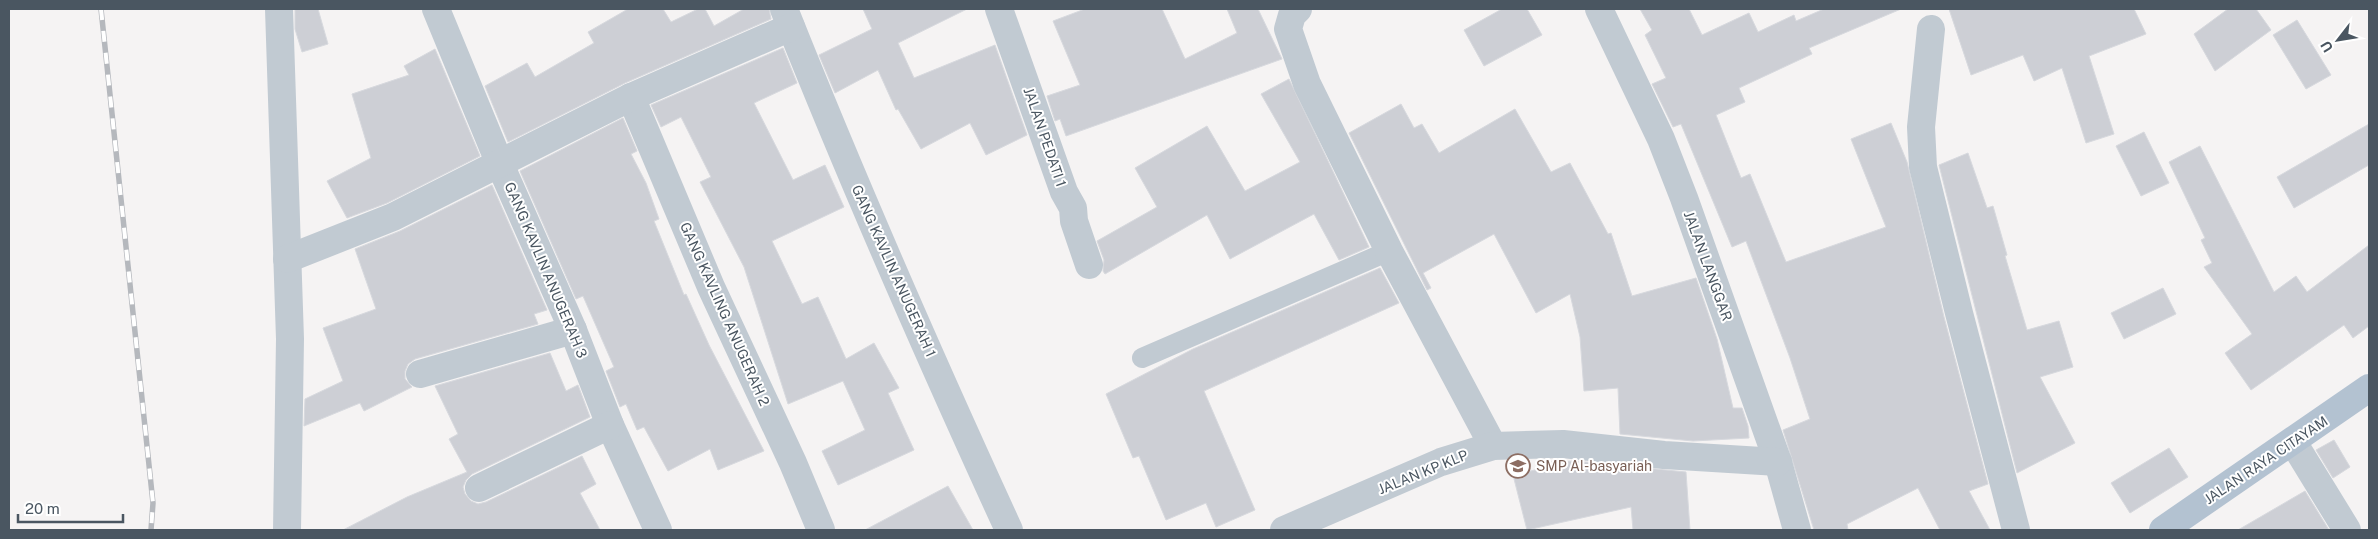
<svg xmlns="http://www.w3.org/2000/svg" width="2378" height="539" font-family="'Public Sans',sans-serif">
  <rect width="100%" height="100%" fill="#f5f3f3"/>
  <g fill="#cdcfd5" stroke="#d7d9de">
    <path d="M295 9H318L328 44 302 52 295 29Z"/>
    <path d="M628 9H663L671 22 698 9H705L714 26 744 9H769L771 19 625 83 508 142 485 86 527 63 535 77 594 43 588 32Z"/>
    <path d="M863 9H967L898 43 914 78 995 45 1027 135 986 155 970 123 921 149 898 109 896 110 878 70 835 93 819 55 872 29Z"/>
    <path d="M1085 9H1162L1185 59 1237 33 1227 9H1258L1282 59 1066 136 1060 119 1055 121 1047 96 1080 85 1053 21Z"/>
    <path d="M1502 9H1527L1542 35 1484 66 1464 30Z"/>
    <path d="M1640 9H1689L1702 35 1749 13 1758 32 1794 15 1796 21 1824 9H1901L1809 48 1812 54 1739 88 1745 102 1716 115 1741 178 1750 174 1786 262 1886 227 1851 139 1891 123 1907 162 1944 317 1988 484 1969 491 1990 530H1940L1918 488 1847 524 1848 530H1814L1783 430 1810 419 1790 358 1746 241 1732 247 1681 124 1673 127 1652 84 1666 78 1645 35 1652 30Z"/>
    <path d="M1949 9H2134L2146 34 2089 56 2114 134 2086 143 2062 68 2034 81 2023 55 1971 75Z"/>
    <path d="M2228 9H2256L2271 30 2215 71 2194 34Z"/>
    <path d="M2297 20 2331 75 2306 89 2273 35Z"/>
    <path d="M783 48 797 83 754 103 793 180 825 165 844 207 772 241 802 304 818 297 846 359 874 343 899 388 888 393 914 450 838 485 822 451 865 430 843 381 788 404 744 267 700 182 711 177 681 117 661 127 651 105Z"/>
    <path d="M435 49 480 156 387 203 347 218 327 181 371 158 352 94 409 75 404 66Z"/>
    <path d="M1289 79 1369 247 1339 260 1314 214 1230 259 1207 215 1105 274 1103 271 1104 260 1097 241 1157 207 1135 168 1207 126 1245 191 1300 162 1261 94Z"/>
    <path d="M1401 104 1414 128 1422 124 1439 153 1515 109 1551 172 1570 163 1608 234 1611 233 1632 296 1696 278 1717 339 1733 408H1742L1748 426 1749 438 1693 441 1620 434 1618 388 1584 391 1580 337 1570 294 1536 313 1494 234 1423 273 1431 288 1427 290 1349 133Z"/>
    <path d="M623 118 637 151 631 154 646 183 659 219 654 221 684 295 686 294 709 345 764 451 718 470 710 449 668 471 644 427 637 430 626 404 620 407 606 371 614 367 583 296 576 299 520 171Z"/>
    <path d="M2369 124V165L2294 208 2277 177Z"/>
    <path d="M2144 132 2169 183 2141 196 2116 146Z"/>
    <path d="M2200 146 2274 292 2296 276 2307 292 2369 245V326L2353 338 2344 325 2251 390 2225 353 2252 334 2204 267 2212 263 2201 240 2205 238 2169 162Z"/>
    <path d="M1968 153 1987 208 1993 206 2007 255 2005 256 2027 330 2059 321 2073 367 2040 377 2075 443 2017 473 1939 165Z"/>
    <path d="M492 185 547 310 534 314 538 324 415 359 408 364 405 371V379L412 387 364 411 360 403 304 426 305 399 343 381 323 328 376 309 355 249 400 231Z"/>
    <path d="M1380 268 1399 303 1204 391 1255 510 1216 527 1206 503 1166 520 1139 456 1133 458 1106 394 1193 349Z"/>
    <path d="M2163 288 2176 314 2124 339 2111 313Z"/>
    <path d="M550 353 566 391 578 385 590 417 472 474 466 480 463 487 465 494 471 501 478 504 486 502 582 456 596 484 580 493 600 530H343L407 497 467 472 449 439 458 434 435 386Z"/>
    <path d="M2334 440 2350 467 2333 478 2316 450Z"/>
    <path d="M2169 448 2188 477 2130 513 2111 483Z"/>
    <path d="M1575 461 1686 472 1690 530H1633L1631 507 1527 530 1513 475 1552 466 1551 462Z"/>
    <path d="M948 486 973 530H865Z"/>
    <path d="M2305 491 2329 530H2238Z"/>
  </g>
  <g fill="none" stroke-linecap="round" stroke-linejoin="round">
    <path stroke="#c1cad2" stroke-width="20" d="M1142 358 1389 251"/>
    <g stroke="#c1cad2" stroke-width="28">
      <path d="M279 9 290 339 287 530"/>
      <path d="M436 9 499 162 573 330 610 425 658 530"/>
      <path d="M784 9C854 185 930 358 1009 530"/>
      <path d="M999 9 1064 192 1073 208 1074 221 1089 265"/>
      <path d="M1298 9 1292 15 1288 29 1307 84 1389 251 1493 446"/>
      <path d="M1599 9 1661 139 1684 198 1778 462 1797 530"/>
      <path d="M1931 29 1921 127 1923 167 1959 313 2016 530"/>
      <path d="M631 97 711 287 793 463 821 530"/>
      <path d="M287 259 393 217 631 97 791 27"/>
      <path d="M420 374 573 330"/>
      <path d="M2293 442 2347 530"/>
      <path d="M479 488 610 425"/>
      <path d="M1284 530 1441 462 1493 446 1563 444 1664 455 1778 462"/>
    </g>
    <path stroke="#b3c2d1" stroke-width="28" d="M2163 530 2369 388"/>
    <g stroke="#b5b8bd" stroke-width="5.5">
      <path id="rail" d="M101 9 153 503 151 530"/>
    </g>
    <use href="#rail" stroke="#fff" stroke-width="4" stroke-dasharray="11" stroke-linecap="butt"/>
  </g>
  <defs>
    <g id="school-ring" transform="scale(1.25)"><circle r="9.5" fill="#fff" stroke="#8d6e63" stroke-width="1.5"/><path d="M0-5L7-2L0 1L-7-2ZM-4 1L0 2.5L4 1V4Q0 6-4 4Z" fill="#8d6e63"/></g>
  </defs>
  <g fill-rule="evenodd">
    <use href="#school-ring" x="1518" y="466"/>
  </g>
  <g text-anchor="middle" stroke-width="4" stroke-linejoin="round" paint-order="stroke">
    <g font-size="14" fill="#4a5661" stroke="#fff">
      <text transform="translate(1045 137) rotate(71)" y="5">JALAN PEDATI 1</text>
      <text transform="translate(1708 266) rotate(70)" y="5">JALAN LANGGAR</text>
      <text transform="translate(546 270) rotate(67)" y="5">GANG KAVLIN ANUGERAH 3</text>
      <text transform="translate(894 271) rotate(66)" y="5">GANG KAVLIN ANUGERAH 1</text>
      <text transform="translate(725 314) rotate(66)" y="5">GANG KAVLING ANUGERAH 2</text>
      <text transform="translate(2266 460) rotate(-34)" y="5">JALAN RAYA CITAYAM</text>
      <text transform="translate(1423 472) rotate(-22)" y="5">JALAN KP KLP</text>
    </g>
    <g font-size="14" fill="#785e54" stroke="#fff" text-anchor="start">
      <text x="1536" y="471">SMP Al-basyariah</text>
    </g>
  </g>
  <rect width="2378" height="539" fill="none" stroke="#4a5661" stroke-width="20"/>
  <g transform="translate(2338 40) rotate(239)" stroke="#ffffff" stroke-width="4" paint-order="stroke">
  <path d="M0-4L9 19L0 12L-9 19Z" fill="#4a5661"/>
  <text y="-8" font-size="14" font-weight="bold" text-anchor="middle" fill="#4a5661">U</text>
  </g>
  <path d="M18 514v8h105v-8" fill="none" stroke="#4a5661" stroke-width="2.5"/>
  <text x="25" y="514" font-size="15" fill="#4a5661" stroke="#ffffff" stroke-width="4" paint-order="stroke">20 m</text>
</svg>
